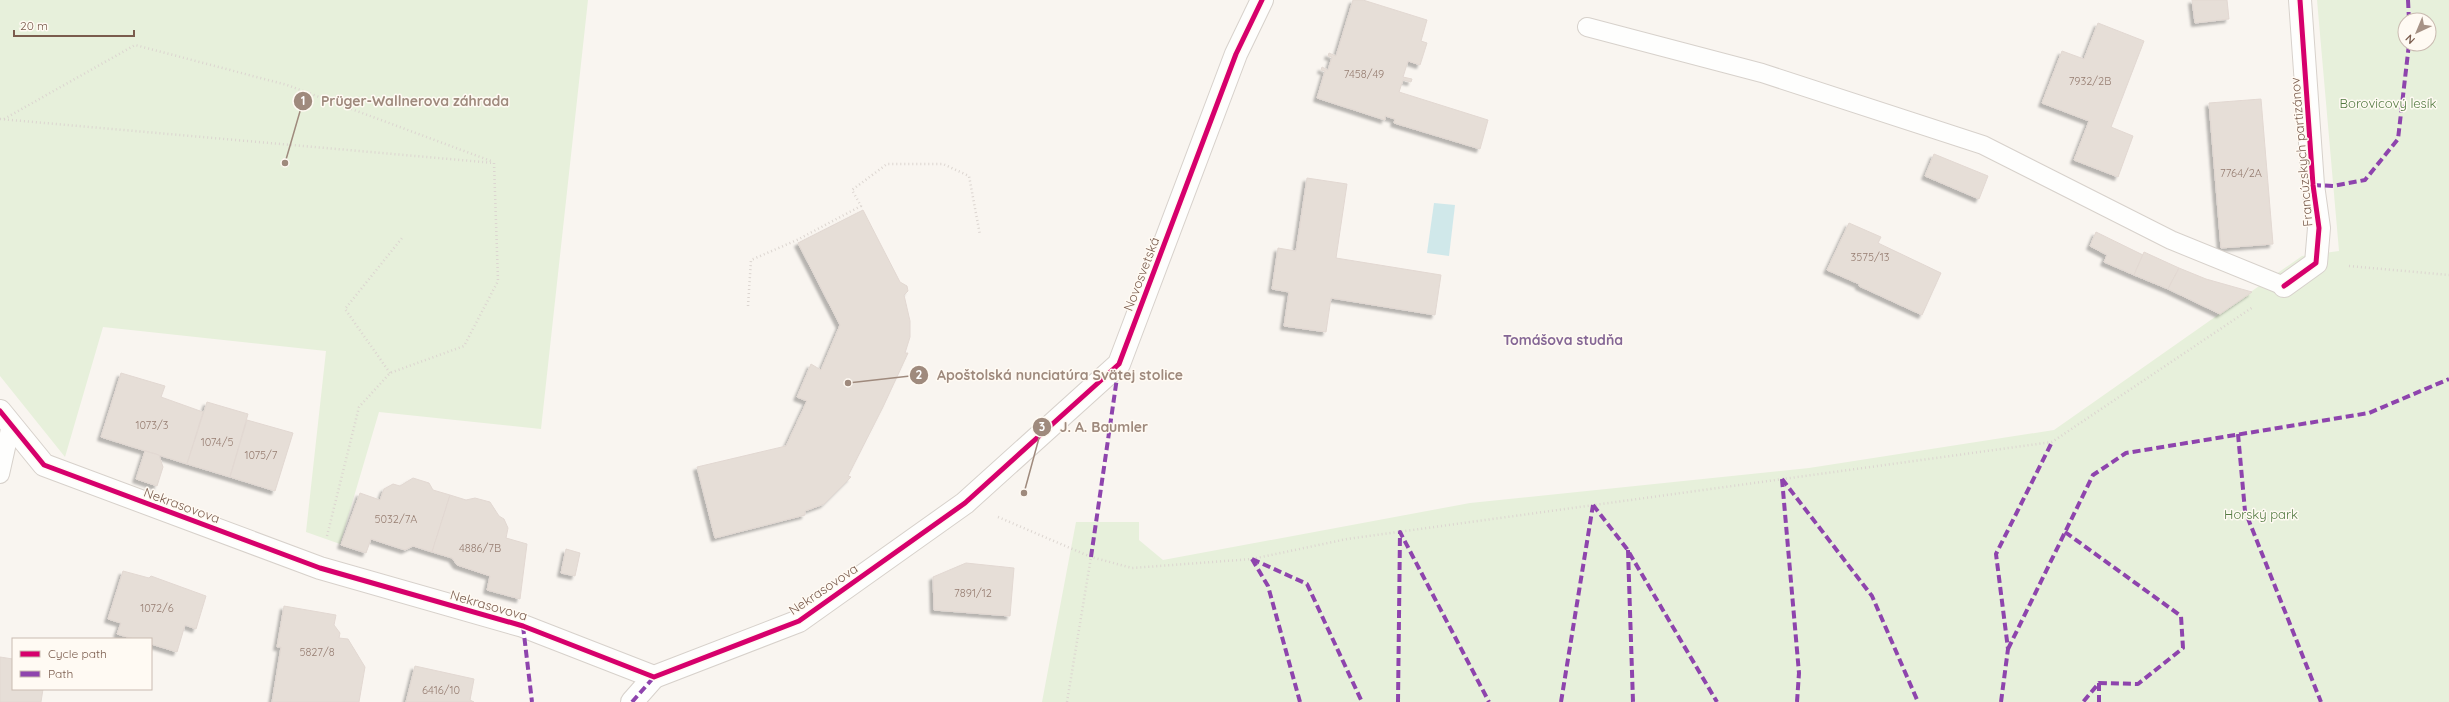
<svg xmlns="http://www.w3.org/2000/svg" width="2449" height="702" font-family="Quicksand,sans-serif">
  <defs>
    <filter id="shadow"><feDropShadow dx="-3.5" dy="3.5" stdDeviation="1" flood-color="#0004"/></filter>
  </defs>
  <rect width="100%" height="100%" fill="#f9f5f0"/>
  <g fill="#e7f0db" fill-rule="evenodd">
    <path d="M0 0H588L541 429 379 412 340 544 306 532 326 351 103 327 65 457 0 376Z"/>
    <path d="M2317 0H2449V702H1042L1076 522H1139V540L1163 560 1470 503 1809 468 2054 430 2302 256 2339 251ZM2405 20H2429V44H2405Z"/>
  </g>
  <path fill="#d0e8ea" d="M1434 203 1455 205 1449 256 1427 253Z"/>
  <g fill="#e6ded7" stroke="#e2d8d2" filter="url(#shadow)">
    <path d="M1353 0H1363L1427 20 1421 41 1427 43 1420 65 1408 61 1403 77 1412 79 1411 82 1403 80 1399 92 1488 120 1480 149 1394 123 1395 119 1385 116V120L1317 98 1325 71 1321 70 1322 67 1328 70 1332 57 1328 56 1329 53 1336 56Z"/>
    <path d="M2192 0H2227L2229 19 2195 23Z"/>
    <path d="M2098 23 2144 41 2111 127 2133 136 2118 177 2074 160 2089 121 2042 103 2062 51 2084 59Z"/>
    <path d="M2261 99 2273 244 2221 248 2209 103Z"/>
    <path d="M1934 154 1988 176 1979 199 1925 176Z"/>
    <path d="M1307 178 1347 184 1336 258 1441 275 1435 315 1331 298 1326 332 1284 326 1289 292 1272 289 1278 248 1296 251Z"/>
    <path d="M863 210 900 282 907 286 908 291 904 295 910 321V337L905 353H908L883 407 848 476 851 477 824 504 805 511V515L715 538 697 467 786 446 807 401 797 397 811 364 821 370 840 325 798 243Z"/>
    <path d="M1849 223 1881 237 1878 243 1941 273 1922 315 1859 286V284L1827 270Z"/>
    <path d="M2096 232 2143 255 2134 275 2104 262 2107 255 2090 246Z"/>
    <path d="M2144 252 2179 268 2168 289 2134 275Z"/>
    <path d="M2179 268 2206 279 2252 292 2220 314 2168 289Z"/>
    <path d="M121 373 165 386 161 397 203 412 187 464 101 437Z"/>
    <path d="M207 402 248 414 230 477 187 464Z"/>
    <path d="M247 420 293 433 275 491 230 477Z"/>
    <path d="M145 451 159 455 163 467 157 486 136 479Z"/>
    <path d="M413 478 429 483 433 490 450 495 432 552 413 546 405 550 371 539 366 553 341 545 360 493 380 500 384 489 393 484 400 486Z"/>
    <path d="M450 495 466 500 475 498 490 502 499 516 504 519 508 528 506 538 527 544 520 599 487 590 490 576 457 565 452 558 432 552Z"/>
    <path d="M566 549 580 553 575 576 561 573Z"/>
    <path d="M966 563 1014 568 1010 616 934 610 933 577Z"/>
    <path d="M123 571 149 578 151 576 206 596 196 629 185 625 177 652 151 644V639H134L117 634 121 623 108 619Z"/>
    <path d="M284 606 336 615 334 625 340 633 339 638 348 639 365 667 359 702H272L281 647H277Z"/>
    <path d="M0 657 13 659V689H43L41 702H0Z"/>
    <path d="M415 666 474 679 470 700 474 702H406Z"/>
  </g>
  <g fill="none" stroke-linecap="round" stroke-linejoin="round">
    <g stroke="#d7d1cb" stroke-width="20">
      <g id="service">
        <path d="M1587 27 1762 73 1983 145 2171 240 2284 286"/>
        <path d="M0 474 11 425"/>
      </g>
    </g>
    <g stroke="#d7d1cb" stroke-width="24">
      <g id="minor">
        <path d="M2284 286 2316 263 2319 228 2313 185 2300 0"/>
        <path d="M0 411 44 465 320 568 523 626 654 677 799 621 965 503 1119 364 1236 54 1262 0"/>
        <path d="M632 702 654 677"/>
      </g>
    </g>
    <g stroke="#dcd5d0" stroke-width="2.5" stroke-dasharray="1 3" stroke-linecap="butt">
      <path d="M0 119 494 163 498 281 464 346 390 373 359 407 327 536"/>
      <path d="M4 119 135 45 287 85 491 161"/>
      <path d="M2349 266 2449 275"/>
      <path d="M748 306 751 260 797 240 861 206 852 190 887 164H943L969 176 980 235"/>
      <path d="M390 373 345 309 402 238"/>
      <path d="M998 517 1091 557 1132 568 1252 559 1347 539 2052 442 2253 307"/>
      <path d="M1067 702 1091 557"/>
    </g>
    <use href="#service" stroke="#fefefd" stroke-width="18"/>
    <use href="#minor" stroke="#fefefd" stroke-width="22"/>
    <g stroke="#8e44ad" stroke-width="4" stroke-dasharray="8 4" stroke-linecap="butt">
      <path d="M2408 0 2409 20"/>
      <path d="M2313 185 2333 186 2365 180 2398 139 2409 44"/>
      <path d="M2238 434 2245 511 2321 702"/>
      <path d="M1782 479 1872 596 1918 702"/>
      <path d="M1782 479 1799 673 1797 702"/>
      <path d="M1593 505 1627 549 1717 702"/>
      <path d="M2065 532 2181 616 2183 648 2138 684 2099 683 2083 702"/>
      <path d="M1628 550 1633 702"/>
      <path d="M1091 557 1119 364"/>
      <path d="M1252 559 1307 584 1362 702"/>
      <path d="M1252 559 1268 586 1300 702"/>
      <path d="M523 626 532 702"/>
      <path d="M2008 649 2093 475 2126 453 2369 413 2449 379"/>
      <path d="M2099 683V702"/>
      <path d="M632 702 654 677"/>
      <path d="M1398 702 1400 532 1489 702"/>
      <path d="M1561 702 1593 505"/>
      <path d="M2001 702 2008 649 1996 554 2052 442"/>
    </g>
    <g stroke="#fffaf3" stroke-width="8">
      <g id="cycleway">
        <path d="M2284 286 2316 263 2319 228 2313 185 2300 0"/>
        <path d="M0 411 44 465 320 568 523 626 654 677 799 621 965 503 1119 364 1236 54 1262 0"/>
      </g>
    </g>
    <use href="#cycleway" stroke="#d6006c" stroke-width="5"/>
  </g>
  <g text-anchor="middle" stroke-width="3" stroke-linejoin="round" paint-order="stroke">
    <g font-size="11" fill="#977e72">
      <text x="1364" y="78">7458/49</text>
      <text x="2090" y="85">7932/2B</text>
      <text x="2241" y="177">7764/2A</text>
      <text x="1870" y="261">3575/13</text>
      <text x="152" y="429">1073/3</text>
      <text x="217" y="446">1074/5</text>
      <text x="261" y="459">1075/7</text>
      <text x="396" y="523">5032/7A</text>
      <text x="480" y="552">4886/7B</text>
      <text x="973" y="597">7891/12</text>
      <text x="157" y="612">1072/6</text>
      <text x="317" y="656">5827/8</text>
      <text x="441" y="694">6416/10</text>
    </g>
    <g font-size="13" fill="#537a41" stroke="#fffaf3">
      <text x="2388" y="108">Borovicový lesík</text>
      <text x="2261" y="519">Horský park</text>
    </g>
    <g font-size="13" fill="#7a5c4d" stroke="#fffaf3">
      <text transform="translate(2301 152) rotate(-95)" y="5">Francúzskych partizánov</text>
      <text transform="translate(1141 274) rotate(-69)" y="5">Novosvetská</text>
      <text transform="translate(182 505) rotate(20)" y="5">Nekrasovova</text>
      <text transform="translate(823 589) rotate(-34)" y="5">Nekrasovova</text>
      <text transform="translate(489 605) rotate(16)" y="5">Nekrasovova</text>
    </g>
    <g font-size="14" font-weight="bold" fill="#846695" stroke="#fffaf3">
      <text x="1563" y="345">Tomášova studňa</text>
    </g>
  </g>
  <path fill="none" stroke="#9f8a7d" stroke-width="1.5" d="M285 163L303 101M848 383L919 375M1024 493L1042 427"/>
  <g fill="#9f8a7d" stroke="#fffaf3" stroke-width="1.5">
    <circle cx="285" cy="163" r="4"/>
    <circle cx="848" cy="383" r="4"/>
    <circle cx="1024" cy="493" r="4"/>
    <circle cx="303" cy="101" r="10"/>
    <circle cx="919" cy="375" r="10"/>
    <circle cx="1042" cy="427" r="10"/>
  </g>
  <g font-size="12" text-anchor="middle" font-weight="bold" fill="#fff">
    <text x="303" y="105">1</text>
    <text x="919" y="379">2</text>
    <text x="1042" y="431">3</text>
  </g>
  <g font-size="14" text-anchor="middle" font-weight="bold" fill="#9f8a7d" stroke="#fffaf3" stroke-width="3" stroke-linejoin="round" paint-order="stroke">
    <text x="415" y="106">Prüger-Wallnerova záhrada</text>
    <text x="1060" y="380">Apoštolská nunciatúra Svätej stolice</text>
    <text x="1104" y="432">J. A. Baumler</text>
  </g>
  <rect x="12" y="638" width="140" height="52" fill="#fffaf3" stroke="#cabbb1"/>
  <rect x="20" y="651" width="20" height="6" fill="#d6006c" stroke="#cabbb1"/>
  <text x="48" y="658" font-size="12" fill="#7a5c4d">Cycle path</text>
  <rect x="20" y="671" width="20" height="6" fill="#8e44ad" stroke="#cabbb1"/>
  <text x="48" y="678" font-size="12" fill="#7a5c4d">Path</text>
  <g transform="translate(2417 32) rotate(224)"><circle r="19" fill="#fffaf3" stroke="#cabbb1"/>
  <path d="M0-3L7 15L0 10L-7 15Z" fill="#a69286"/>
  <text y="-6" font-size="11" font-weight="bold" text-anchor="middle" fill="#7a5c4d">N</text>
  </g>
  <path d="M14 30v6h120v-6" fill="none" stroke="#7a5c4d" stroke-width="2"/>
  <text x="20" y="30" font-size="12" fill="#7a5c4d" stroke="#fffaf3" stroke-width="3" paint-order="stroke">20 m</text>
</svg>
